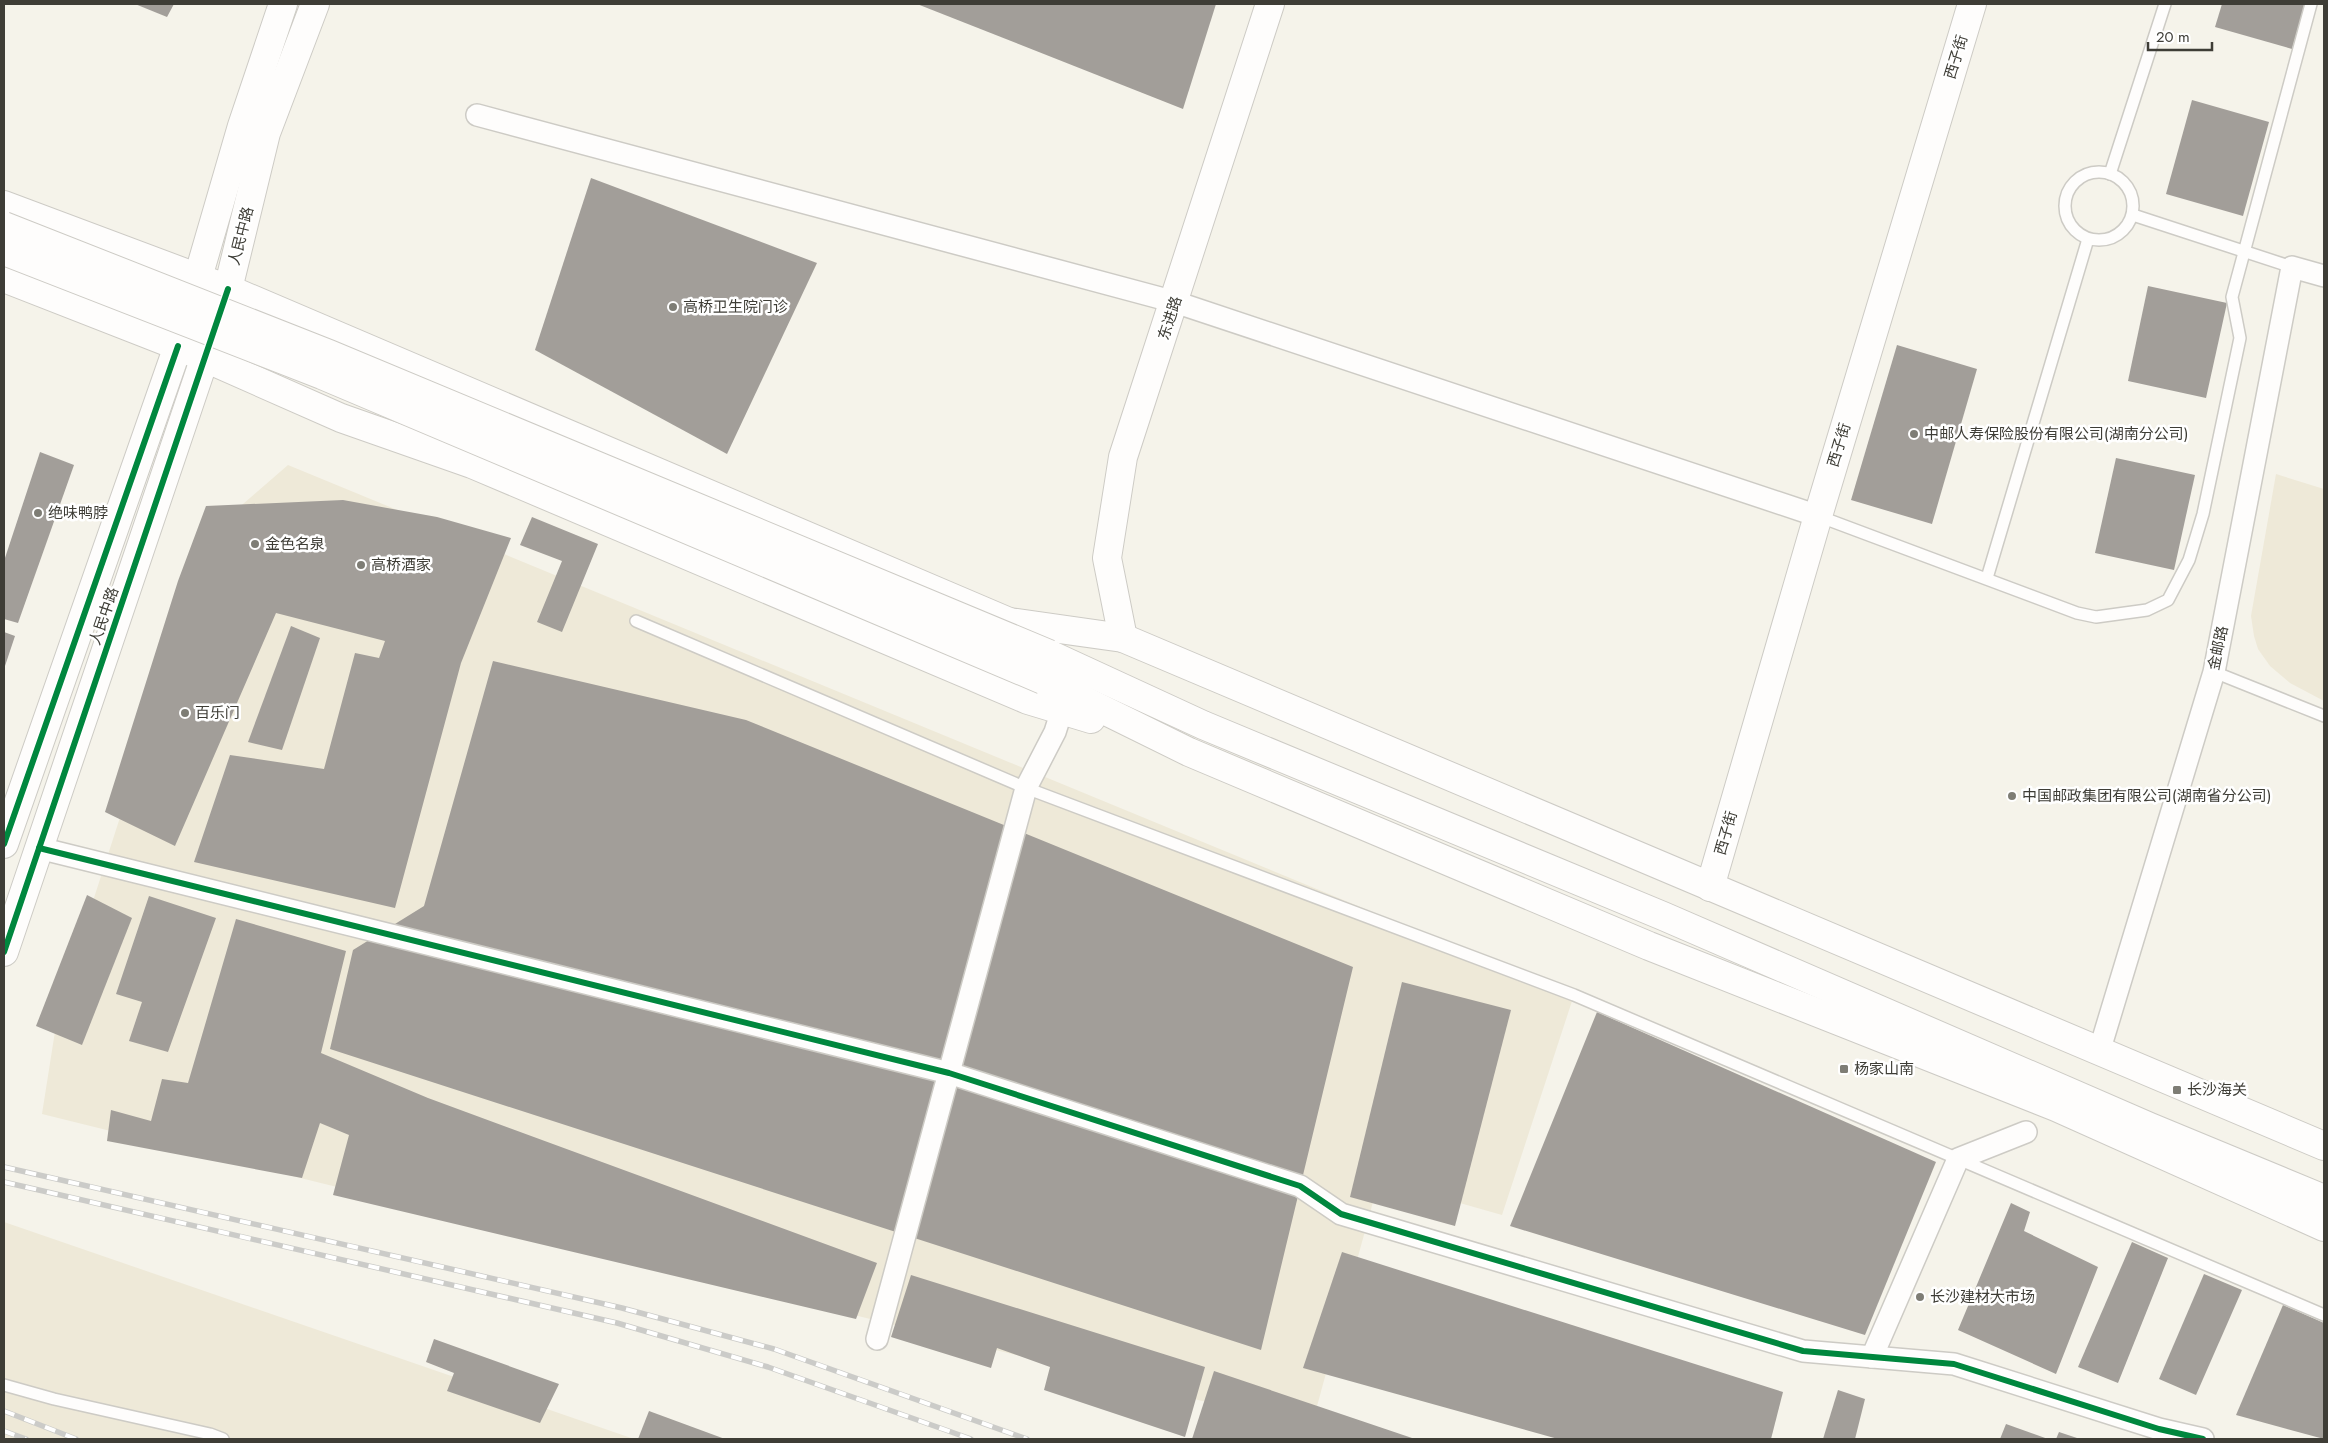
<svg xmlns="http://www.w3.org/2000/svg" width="2328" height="1443" font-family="Jost,'Noto Sans SC',sans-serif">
  <rect width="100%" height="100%" fill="#f5f3ea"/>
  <g fill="#eee9d8">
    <path d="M288 465 1574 995 1502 1215 1379 1180 1311 1428 42 1114 59 1006 213 530Z"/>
    <path d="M2276 474 2324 489V701L2290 683 2270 666 2258 649 2254 636 2251 616Z"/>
    <path d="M4 1222 634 1439H4Z"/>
  </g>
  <g fill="#a29e99">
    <path d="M135 4H174L167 17Z"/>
    <path d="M917 4H1216L1183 109Z"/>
    <path d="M2222 4H2305L2292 49 2215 27Z"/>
    <path d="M2192 100 2269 122 2243 216 2166 194Z"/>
    <path d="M591 178 817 263 727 454 535 350Z"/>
    <path d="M2148 286 2227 303 2206 398 2128 381Z"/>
    <path d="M1897 345 1977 369 1932 524 1851 500Z"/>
    <path d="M40 452 74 465 18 623 4 619V561Z"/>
    <path d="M2116 458 2195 475 2174 570 2095 553Z"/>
    <path d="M343 500 437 517 511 538 461 663 395 908 194 862 230 755 324 769 355 653 379 658 385 641 276 613 175 846 105 812 178 581 206 506Z"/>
    <path d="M532 517 598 544 562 632 537 622 562 561 520 545Z"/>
    <path d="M291 626 320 638 282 750 248 742Z"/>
    <path d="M4 632 15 636 4 669Z"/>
    <path d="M493 661 746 720 1353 967 1261 1350 330 1049 353 950 424 906Z"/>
    <path d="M87 895 132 918 82 1045 36 1026Z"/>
    <path d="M149 896 216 918 168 1052 129 1041 142 1002 116 994Z"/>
    <path d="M236 919 346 951 321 1053 428 1098 877 1263 856 1319 333 1195 349 1135 320 1123 302 1178 107 1141 111 1110 151 1121 162 1079 188 1083Z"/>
    <path d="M1402 982 1511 1010 1455 1226 1350 1197Z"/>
    <path d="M1597 1012 1936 1162 1865 1335 1510 1226Z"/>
    <path d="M2011 1203 2030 1212 2024 1231 2098 1267 2056 1374 1958 1330Z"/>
    <path d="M2132 1242 2168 1258 2118 1383 2078 1367Z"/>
    <path d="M1342 1252 1783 1392 1771 1439H1558L1303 1368Z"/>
    <path d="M2204 1274 2242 1290 2196 1395 2159 1379Z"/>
    <path d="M911 1275 1205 1367 1185 1437 1044 1390 1050 1367 997 1348 991 1368 891 1337Z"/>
    <path d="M2283 1305 2324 1323V1439L2236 1415Z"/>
    <path d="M434 1339 559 1384 540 1423 447 1391 454 1373 426 1362Z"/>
    <path d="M1214 1371 1415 1439H1192Z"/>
    <path d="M1838 1390 1865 1399 1855 1439H1823Z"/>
    <path d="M649 1411 725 1439H638Z"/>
    <path d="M2006 1424 2048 1439H2000Z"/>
    <path d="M2059 1432 2080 1439H2056Z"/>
  </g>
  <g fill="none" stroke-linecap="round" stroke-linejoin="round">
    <g stroke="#cdcbc5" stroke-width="14">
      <g id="lane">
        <circle cx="2099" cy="206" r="34"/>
        <path d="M2110 174 2165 4"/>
        <path d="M2133 215 2292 267"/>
        <path d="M1818 516 2077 613 2096 617 2147 610 2168 600 2189 560 2203 514 2240 338 2232 297 2311 4"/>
        <path d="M1987 578 2088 239"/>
        <path d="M636 621 1026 788 1574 995 2324 1315"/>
        <path d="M2214 672 2324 716"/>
        <path d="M4 1385 54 1399 210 1434 223 1439"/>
      </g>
    </g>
    <g stroke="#cdcbc5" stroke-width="24">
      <g id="street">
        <path d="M477 115 1175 302 1818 516"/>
        <path d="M39 848 949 1073 1300 1186 1341 1214 1803 1351 1954 1364 2159 1429 2203 1439"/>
        <path d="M2099 1052 2214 672 2292 267 2324 276"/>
        <path d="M877 1339 1026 788 1055 732 1062 710"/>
        <path d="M1872 1357 1958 1159 2026 1132"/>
      </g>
    </g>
    <g stroke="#cdcbc5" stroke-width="30">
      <g id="secondary">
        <path d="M1009 622 1123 638 2324 1146"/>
        <path d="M1123 638 1107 558 1123 457 1270 4"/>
        <path d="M1710 887 1818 516 1972 4"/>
      </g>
    </g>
    <g stroke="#cdcbc5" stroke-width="30">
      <g id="primary">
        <path d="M4 844 178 346 242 126 283 4"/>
        <path d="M4 952 228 289 266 133 315 4"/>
      </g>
    </g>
    <g stroke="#cdcbc5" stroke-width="30">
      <g id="highway">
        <path d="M4 205 228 289 1009 622 1032 634"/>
        <path d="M4 278 178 346 341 418 472 464 1028 700 1091 719"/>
        <path d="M1049 654 1203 725 1663 916 2150 1127 2324 1199"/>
        <path d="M1043 680 1189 752 1649 946 2056 1107 2324 1227"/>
      </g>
    </g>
    <use href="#lane" stroke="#fefdfc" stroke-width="11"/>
    <use href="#street" stroke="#fefdfc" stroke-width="21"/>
    <use href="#secondary" stroke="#fefdfc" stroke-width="28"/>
    <use href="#primary" stroke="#fefdfc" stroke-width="28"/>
    <use href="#highway" stroke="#fefdfc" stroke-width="28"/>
    <g stroke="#cbcbc8" stroke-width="5.5">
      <g id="rail">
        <path d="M4 1167 622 1308 774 1349 1027 1439"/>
        <path d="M4 1182 617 1323 768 1367 971 1439"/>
        <path d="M4 1411 76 1439"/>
        <path d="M4 1431 26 1439"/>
      </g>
    </g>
    <use href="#rail" stroke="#fff" stroke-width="4" stroke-dasharray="11" stroke-linecap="butt"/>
    <g stroke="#cdcbc5" stroke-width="30" stroke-linecap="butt">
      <g id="highway-bridge">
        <path d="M4 226 329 354 1049 654"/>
        <path d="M4 251 322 375 1043 680"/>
      </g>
    </g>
    <use href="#highway-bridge" stroke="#fefdfc" stroke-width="28"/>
    <g stroke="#fff" stroke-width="9">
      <g id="cycleway">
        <path d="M4 844 178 346"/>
        <path d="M39 848 949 1073 1300 1186 1341 1214 1803 1351 1954 1364 2159 1429 2203 1439"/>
        <path d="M4 952 228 289"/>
      </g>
    </g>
    <use href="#cycleway" stroke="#00873e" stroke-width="6"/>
  </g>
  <g fill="#7e7d75" stroke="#fff" stroke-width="2">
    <circle cx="673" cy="307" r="5"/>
    <circle cx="1914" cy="434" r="5"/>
    <circle cx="38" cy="513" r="5"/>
    <circle cx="255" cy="544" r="5"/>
    <circle cx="361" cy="565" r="5"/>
    <circle cx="185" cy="713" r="5"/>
    <circle cx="2012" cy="796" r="5"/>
    <rect x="1839" y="1064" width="10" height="10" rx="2.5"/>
    <rect x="2172" y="1085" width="10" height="10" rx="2.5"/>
    <circle cx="1920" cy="1297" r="5"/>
  </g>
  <g text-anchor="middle" stroke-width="5" stroke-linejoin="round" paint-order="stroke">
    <g font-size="15" fill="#3e3d36" stroke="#fff">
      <text transform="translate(1956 57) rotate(-73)" y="5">西子街</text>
      <text transform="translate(241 236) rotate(-76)" y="5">人民中路</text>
      <text transform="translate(1170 318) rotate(-72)" y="5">东进路</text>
      <text transform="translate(1839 445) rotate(-73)" y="5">西子街</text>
      <text transform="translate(104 616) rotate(-71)" y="5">人民中路</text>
      <text transform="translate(2218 648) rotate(-78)" y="5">金邮路</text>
      <text transform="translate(1726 833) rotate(-74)" y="5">西子街</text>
    </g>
    <g font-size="15" fill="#3e3d36" stroke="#fff" text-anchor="start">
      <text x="683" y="312">高桥卫生院门诊</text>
      <text x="1924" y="439">中邮人寿保险股份有限公司(湖南分公司)</text>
      <text x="48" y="518">绝味鸭脖</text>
      <text x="265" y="549">金色名泉</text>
      <text x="371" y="570">高桥酒家</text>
      <text x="195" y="718">百乐门</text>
      <text x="2022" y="801">中国邮政集团有限公司(湖南省分公司)</text>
      <text x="1854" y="1074">杨家山南</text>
      <text x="2187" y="1095">长沙海关</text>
      <text x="1930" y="1302">长沙建材大市场</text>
    </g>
  </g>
  <rect width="2328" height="1443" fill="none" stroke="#3e3d36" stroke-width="10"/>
  <path d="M2148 42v8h64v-8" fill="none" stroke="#3e3d36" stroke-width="2.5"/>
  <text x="2156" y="42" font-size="15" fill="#3e3d36" stroke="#ffffff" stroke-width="4" paint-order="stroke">20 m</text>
</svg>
